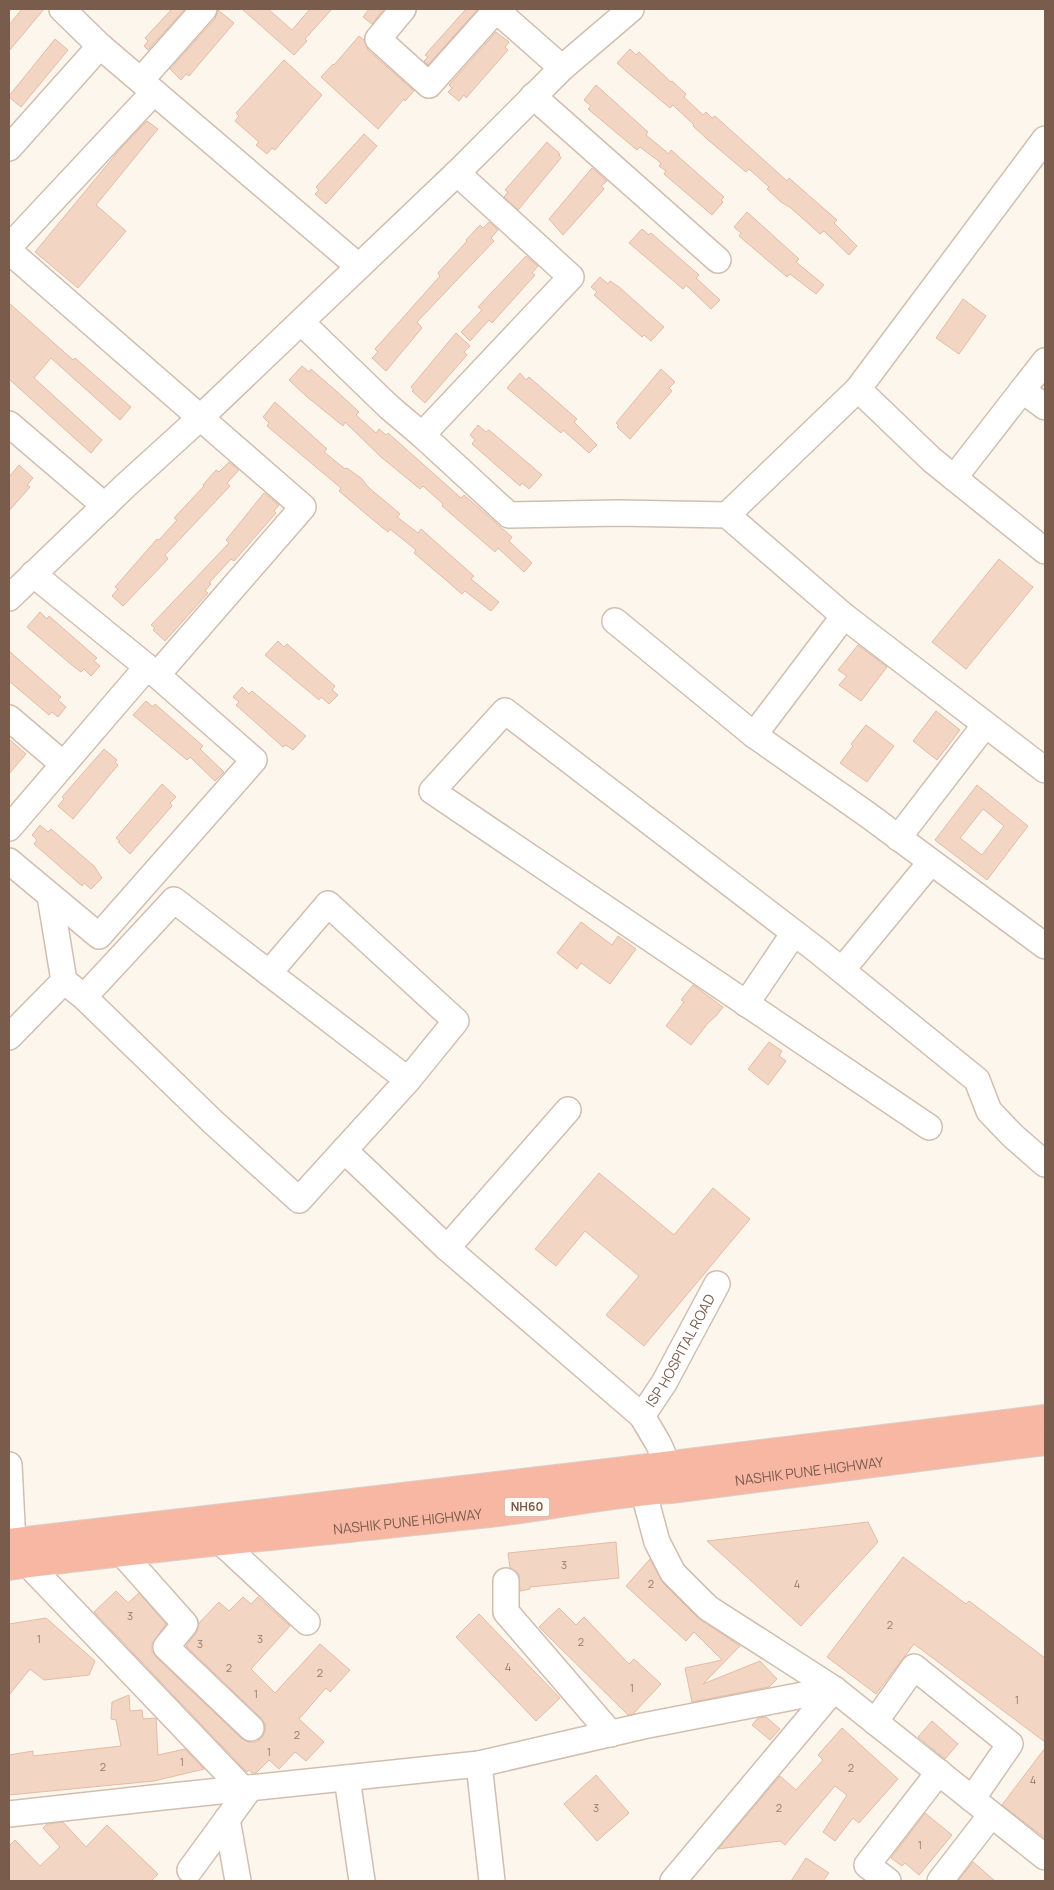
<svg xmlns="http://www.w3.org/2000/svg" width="1054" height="1890" font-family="Manrope,sans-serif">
  <rect width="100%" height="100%" fill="#fdf6ec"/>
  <g fill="#f3d5c3" stroke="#e6bba3" fill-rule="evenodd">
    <path d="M22 9H44L9 51V25Z"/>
    <path d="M172 9H185L148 50 144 46 148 41 145 38Z"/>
    <path d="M242 9H268L292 30 310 9H332L305 39 307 41 294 55Z"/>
    <path d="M369 9H384L372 24 363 17Z"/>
    <path d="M466 9H478L428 65 424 61 428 57 425 55Z"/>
    <path d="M218 10 234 23 189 76 186 74 181 80 170 69 215 19Z"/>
    <path d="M496 32 509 42 505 47 508 50 466 98 464 95 459 101 448 92 452 88 449 85Z"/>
    <path d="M359 36 364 40 368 50 414 91 405 101 404 99 378 129 321 77 333 64 334 65Z"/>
    <path d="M55 39 68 50 21 107 9 97V96Z"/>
    <path d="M630 49 636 55 639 52 671 82 672 81 686 94 684 97 703 115 706 112 712 118 715 116 787 181 789 178 822 207 837 220 834 223 857 246 849 255 824 231 820 234 791 208 781 202 767 189 769 187 749 169 746 172 707 139 693 126 694 125 673 105 670 108 627 72 617 63Z"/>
    <path d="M284 60 322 95 275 150 272 148 267 154 256 145 259 142 235 121 239 116 236 113Z"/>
    <path d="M596 85 648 132 646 135 669 154 671 150 724 197 721 200 723 202 712 215 664 174 666 171 659 166 661 163 640 147 637 150 588 109 591 106 584 100Z"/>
    <path d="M147 121 158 129 96 205 126 231 78 288 35 252 121 148Z"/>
    <path d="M364 134 377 146 326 204 315 194 319 190 316 187Z"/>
    <path d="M547 142 560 154 559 155 561 158 518 210 504 197 508 192 505 190Z"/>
    <path d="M592 168 607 181 601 186 604 189 563 235 549 219Z"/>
    <path d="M747 212 799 259 796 262 824 285 816 294 790 274 787 277 739 236 741 233 734 227Z"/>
    <path d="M489 222 498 230 491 238 494 241 417 322 422 328 386 371 372 358 378 352 375 349 440 276 438 273 467 241 466 240 480 225 483 228Z"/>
    <path d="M642 229 649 235 651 233 699 275 696 278 720 300 711 309 686 285 683 289 629 243Z"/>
    <path d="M526 256 538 266 532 273 535 275 492 323 489 320 470 341 461 332 482 310 478 307Z"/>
    <path d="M600 277 608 284 610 281 619 287 664 327 651 341 644 335 642 337 594 295 597 292 591 287Z"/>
    <path d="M963 299 986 316 959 354 936 338Z"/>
    <path d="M9 303 73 360 75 358 131 407 120 420 51 358 34 378 102 440 91 453 9 379Z"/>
    <path d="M456 333 470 346 464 352 467 355 425 403 412 391 414 390 411 387Z"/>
    <path d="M302 366 309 372 311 369 344 398 359 412 356 415 376 433 379 429 386 435 388 433 461 498 464 495 512 537 509 541 532 563 524 572 498 548 495 552 442 506 443 504 423 486 420 489 381 457 345 422 343 426 306 396 289 380Z"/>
    <path d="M661 369 675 382 669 388 672 391 630 439 617 427 619 426 616 423Z"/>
    <path d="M520 373 526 380 529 377 577 419 574 422 597 445 589 453 563 430 561 433 507 388Z"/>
    <path d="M275 402 327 449 324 452 345 469 347 468 362 479 369 488 392 507 400 514 397 517 418 533 421 529 474 576 471 579 499 602 491 611 465 591 462 594 447 581 414 553 416 550 390 529 388 532 372 519 339 491 341 488 267 426 269 423 263 417Z"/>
    <path d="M478 425 486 432 489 430 542 475 529 489 522 483 520 486 472 444 475 440 470 435Z"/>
    <path d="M229 462 239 470 227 483 230 486 165 555 168 559 123 606 112 596 118 589 115 587 157 539 159 540 177 520 174 518 204 486 203 485 216 470 219 472Z"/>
    <path d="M19 465 33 478 27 485 30 487 9 511V477Z"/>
    <path d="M264 493 279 505 274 511 276 513 234 561 231 559 209 583 211 584 205 591 208 593 165 641 153 630 155 628 151 625 229 543 226 540Z"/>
    <path d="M999 559 1033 587 966 669 932 642Z"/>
    <path d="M40 612 47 619 49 616 97 658 94 661 100 666 91 676 84 669 81 672 73 666 27 627Z"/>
    <path d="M278 641 284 647 287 644 335 686 332 690 338 695 329 704 321 697 319 700 265 655Z"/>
    <path d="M858 645 887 667 861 701 839 685 847 676 838 670Z"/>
    <path d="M9 651 61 697 58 700 66 707 58 717 52 712 49 715 9 681Z"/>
    <path d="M242 687 249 694 252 691 306 736 293 750 286 745 283 747 236 705 239 702 233 697Z"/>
    <path d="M146 701 153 707 155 704 203 746 200 749 224 772 215 781 190 757 187 760 133 715Z"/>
    <path d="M936 711 960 730 937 760 913 741Z"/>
    <path d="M866 725 894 746 867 782 840 763 853 746 851 744Z"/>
    <path d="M9 739 26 754 9 774Z"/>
    <path d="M104 749 117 760 115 762 118 765 73 819 58 806 64 799 62 797Z"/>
    <path d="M162 784 176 797 170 803 172 806 130 854 118 842 120 841 116 838Z"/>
    <path d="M977 785 1028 826 987 880 935 840ZM983 809 1004 826 982 855 960 838Z"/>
    <path d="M40 825 48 832 51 829 94 866 102 878 91 889 84 883 82 886 34 844 37 840 32 835Z"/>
    <path d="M581 922 612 945 618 936 636 949 610 984 581 963 577 969 557 953Z"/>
    <path d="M693 985 723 1007 716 1016 708 1023 691 1045 666 1026 684 1002 681 1000Z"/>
    <path d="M769 1042 782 1051 779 1056 786 1061 768 1085 748 1069Z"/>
    <path d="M599 1173 674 1235 713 1188 750 1219 644 1346 606 1315 639 1276 585 1231 556 1266 535 1249Z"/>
    <path d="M868 1522 878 1542 801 1626 707 1541Z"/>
    <path d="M616 1542 619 1578 530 1587V1589L520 1591 519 1574 510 1568 508 1553Z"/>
    <path d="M903 1557 966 1604 969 1601 1045 1658V1742L914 1644 876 1694 827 1657Z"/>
    <path d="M650 1559 663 1583 698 1618 740 1646 703 1684 760 1661 777 1679 769 1687 692 1702 685 1668 722 1660 694 1632 686 1641 626 1586Z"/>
    <path d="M116 1591 128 1603 139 1593 166 1624 152 1644V1651L156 1657 241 1738 248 1742H256L262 1738 265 1731V1724L261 1718 186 1646 196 1633 199 1623 219 1602 229 1611 243 1597 251 1604 258 1597 290 1626 251 1669 275 1693 320 1644 350 1670 330 1692 326 1688 299 1719 324 1742 306 1761 295 1752 279 1769 269 1760 256 1773H252L249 1770 247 1772 94 1612Z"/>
    <path d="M559 1608 576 1625 584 1617 629 1664 634 1659 661 1684 633 1714 628 1715 539 1627Z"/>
    <path d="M479 1614 560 1698 536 1721 456 1637Z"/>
    <path d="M46 1618 95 1661 89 1675 44 1680 30 1669 9 1695V1624Z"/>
    <path d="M129 1695 130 1711 142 1710 143 1719 156 1718 158 1755 185 1749 204 1769 154 1781 9 1795V1755L33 1751V1756L121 1746 116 1720 111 1719 112 1702Z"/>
    <path d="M766 1717 780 1729 770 1740 752 1725 758 1718Z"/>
    <path d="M932 1721 958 1744 945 1759 918 1737Z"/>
    <path d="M842 1728 898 1779 859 1823 853 1818 835 1841 823 1832 847 1795 835 1786 785 1845 780 1841 718 1849 780 1776 796 1790 823 1760 818 1755Z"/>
    <path d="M1045 1748V1838L1002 1805Z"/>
    <path d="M596 1775 629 1813 597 1841 564 1804Z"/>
    <path d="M925 1813 952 1835 919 1875 905 1863 902 1866 891 1858Z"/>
    <path d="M63 1822 86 1847 107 1825 158 1874 151 1881H9V1846L15 1840 40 1866 60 1847 43 1828 47 1824Z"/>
    <path d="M806 1858 829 1873 823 1881H791Z"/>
    <path d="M973 1862 995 1881H958Z"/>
  </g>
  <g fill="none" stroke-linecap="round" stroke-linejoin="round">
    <g stroke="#d1beb0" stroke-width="28">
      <g id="minor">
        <path d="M62 9 100 46 358 266"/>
        <path d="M403 9 378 39 429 85 496 10"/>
        <path d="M495 9 562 68"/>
        <path d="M141 80 204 9"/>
        <path d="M533 96 718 260"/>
        <path d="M9 148 100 46"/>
        <path d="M9 247 154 92"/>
        <path d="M9 251 303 507 157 675 33 574"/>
        <path d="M301 322 389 407 422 435 509 515 618 513 727 515 844 616 1045 770"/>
        <path d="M858 389 932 460 1045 551"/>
        <path d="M1022 390 1045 407"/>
        <path d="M9 424 105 506"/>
        <path d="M422 435 571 277 457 173"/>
        <path d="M954 478 1045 361"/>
        <path d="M727 515 858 389 1045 139"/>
        <path d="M9 598 124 487 201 417 457 173 562 68 631 9"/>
        <path d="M615 621 754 735 868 815 1045 946"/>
        <path d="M9 718 63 764"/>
        <path d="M754 735 844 616"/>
        <path d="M9 828 147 667"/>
        <path d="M898 838 985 725"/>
        <path d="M9 861 99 936 254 760 157 675"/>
        <path d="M50 896 64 981 84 997 213 1122 299 1200 408 1080 174 900 84 997"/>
        <path d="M842 970 931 862"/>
        <path d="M269 973 328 904 456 1021 408 1080"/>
        <path d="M746 1004 794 933"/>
        <path d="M9 1037 64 981"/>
        <path d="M929 1127 432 791 505 711 818 951 977 1080 989 1111 1013 1136 1045 1164"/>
        <path d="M344 1150 447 1248 642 1416 658 1443 668 1465 671 1484"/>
        <path d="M447 1248 568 1110"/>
        <path id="s1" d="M642 1416 664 1383 717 1284"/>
        <path d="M9 1465 13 1543"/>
        <path d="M638 1471 657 1542 673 1573 708 1608 834 1689 1045 1857"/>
        <path d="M220 1541 307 1622"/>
        <path d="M121 1552 185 1624 166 1647 251 1728"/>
        <path d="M28 1564 243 1789"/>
        <path d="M506 1581V1612L611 1734"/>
        <path d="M875 1722 914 1667 1010 1744 972 1799"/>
        <path d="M479 1764 492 1881"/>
        <path d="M347 1778 362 1881"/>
        <path d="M9 1814 153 1798 479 1764 643 1726 834 1689"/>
        <path d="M227 1819 238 1881"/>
        <path d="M190 1870 250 1788"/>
        <path d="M673 1881 834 1689"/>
        <path d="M888 1881 867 1865 939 1772"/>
        <path d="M940 1881 991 1815"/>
      </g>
    </g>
    <g stroke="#dad1cd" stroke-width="30">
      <g id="highway">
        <path d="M9 1543 616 1472 1045 1419"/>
        <path id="s2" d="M9 1566C174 1544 340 1530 506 1511 561 1504 616 1492 671 1489L1045 1441"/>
      </g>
    </g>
    <use href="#minor" stroke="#fff" stroke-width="25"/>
    <use href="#highway" stroke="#f7b7a3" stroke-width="28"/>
  </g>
  <g text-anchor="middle" stroke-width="4.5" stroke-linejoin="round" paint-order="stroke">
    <g font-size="11" fill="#987a6a">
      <text x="564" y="1569">3</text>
      <text x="651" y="1588">2</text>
      <text x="797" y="1588">4</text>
      <text x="130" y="1620">3</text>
      <text x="890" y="1629">2</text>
      <text x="39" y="1643">1</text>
      <text x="260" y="1643">3</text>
      <text x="581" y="1646">2</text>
      <text x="200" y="1648">3</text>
      <text x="508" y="1671">4</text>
      <text x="229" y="1672">2</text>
      <text x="320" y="1677">2</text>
      <text x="632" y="1692">1</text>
      <text x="256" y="1698">1</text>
      <text x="1017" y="1704">1</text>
      <text x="297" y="1739">2</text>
      <text x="269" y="1756">1</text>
      <text x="182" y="1766">1</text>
      <text x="103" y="1771">2</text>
      <text x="851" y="1772">2</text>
      <text x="1033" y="1784">4</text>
      <text x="596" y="1812">3</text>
      <text x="779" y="1812">2</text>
      <text x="920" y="1849">1</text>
    </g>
    <rect fill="#fffaf3" stroke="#a28b7f" stroke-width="1" x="504.5" y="1497.5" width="45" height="19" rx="4"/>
    <g font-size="12" font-weight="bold" fill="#7a5c4d">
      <text x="527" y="1511">NH60</text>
    </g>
    <g font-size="14" fill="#7a5c4d" stroke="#fffaf3">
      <text dy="5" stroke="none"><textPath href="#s1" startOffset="76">ISP HOSPITAL ROAD</textPath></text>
      <text dy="5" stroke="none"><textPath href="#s2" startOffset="806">NASHIK PUNE HIGHWAY</textPath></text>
      <text dy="5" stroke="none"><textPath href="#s2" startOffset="401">NASHIK PUNE HIGHWAY</textPath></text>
    </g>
  </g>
  <rect width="1054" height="1890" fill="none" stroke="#7a5c4d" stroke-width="20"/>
</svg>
